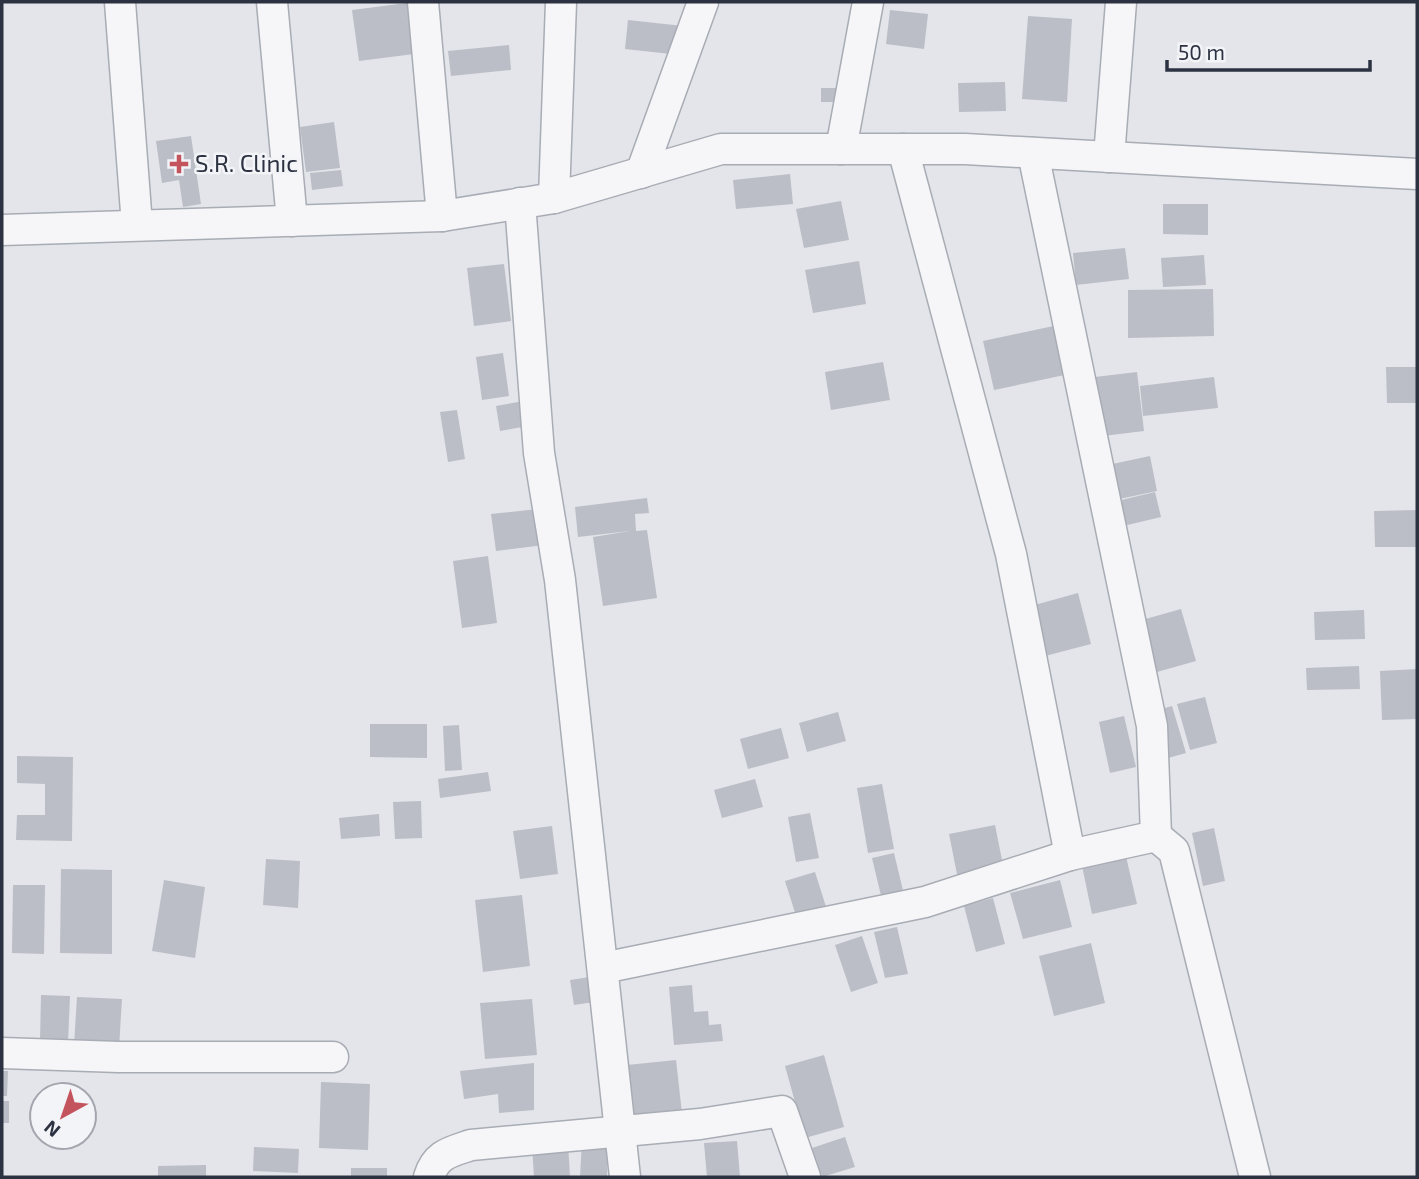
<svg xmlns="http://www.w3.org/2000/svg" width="1419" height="1179" font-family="'Exo 2',sans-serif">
  <rect width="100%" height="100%" fill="#e3e5ea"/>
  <g fill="#bbbec6">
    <path d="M407 3 414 54 359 61 352 10Z"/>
    <path d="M890 10 928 14 924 49 886 44Z"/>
    <path d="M1028 16 1072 19 1067 102 1022 99Z"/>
    <path d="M628 20 683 26 680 55 625 49Z"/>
    <path d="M509 45 511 70 451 76 448 51Z"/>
    <path d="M1005 82 1006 111 959 112 958 83Z"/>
    <rect x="821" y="88" width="23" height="14"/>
    <path d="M334 122 340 168 306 172 300 127Z"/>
    <path d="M191 136 201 204 183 207 179 180 162 183 156 141Z"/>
    <path d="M341 170 343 186 312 190 310 173Z"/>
    <path d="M790 174 793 204 736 209 733 180Z"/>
    <path d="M841 201 849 240 804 248 796 209Z"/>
    <path d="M1163 204H1208V235L1163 234Z"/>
    <path d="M1125 248 1129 279 1076 285 1073 253Z"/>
    <path d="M1204 255 1206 285 1163 287 1161 258Z"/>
    <path d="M859 261 866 304 813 313 805 270Z"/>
    <path d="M504 264 511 321 474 326 467 268Z"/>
    <path d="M1213 289 1214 336 1128 338V290Z"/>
    <path d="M1063 324 1074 373 994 390 983 341Z"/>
    <path d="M503 353 509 396 482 400 476 357Z"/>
    <path d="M883 362 890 400 831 410 825 372Z"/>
    <path d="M1386 367H1417V403H1387Z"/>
    <path d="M1137 372 1144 431 1103 436 1095 377Z"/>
    <path d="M1214 377 1218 408 1143 416 1140 386Z"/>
    <path d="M524 401 528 426 500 431 496 406Z"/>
    <path d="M457 410 465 459 448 462 440 412Z"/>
    <path d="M1150 456 1157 491 1110 501 1103 466Z"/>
    <path d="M1155 492 1161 517 1119 527 1113 502Z"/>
    <path d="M647 498 649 513 635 514 636 531 647 530 657 598 603 606 593 537 630 531 578 537 575 507Z"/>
    <path d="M547 508 552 544 496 551 491 514Z"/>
    <path d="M1417 510V547H1375L1374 511Z"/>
    <path d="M488 556 497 623 462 628 453 561Z"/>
    <path d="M1078 593 1091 644 1045 656 1031 606Z"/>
    <path d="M1181 609 1196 661 1157 672 1142 620Z"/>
    <path d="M1364 610 1365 639 1315 640 1314 612Z"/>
    <path d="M1359 666 1360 689 1307 690 1306 668Z"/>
    <path d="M1417 669V719L1382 720 1380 671Z"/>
    <path d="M1205 697 1217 743 1190 750 1177 704Z"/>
    <path d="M1172 706 1186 753 1168 758 1154 711Z"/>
    <path d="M838 712 846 741 807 752 799 723Z"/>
    <path d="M1124 716 1136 767 1110 773 1099 722Z"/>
    <path d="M370 724H427V758L370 757Z"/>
    <path d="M459 725 462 770 445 771 443 726Z"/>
    <path d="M781 728 789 758 748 769 740 739Z"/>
    <path d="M17 756 73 757 72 841 16 840 17 815H45V784L17 783Z"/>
    <path d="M488 772 491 791 440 798 438 779Z"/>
    <path d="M755 779 763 807 722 818 714 790Z"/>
    <path d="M882 784 894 849 868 853 857 788Z"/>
    <path d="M421 801 422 838 395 839 393 802Z"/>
    <path d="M810 813 819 858 796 862 788 817Z"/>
    <path d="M379 814 380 836 341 839 339 818Z"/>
    <path d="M995 825 1004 870 958 879 949 834Z"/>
    <path d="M552 826 558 874 520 879 513 831Z"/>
    <path d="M1214 828 1225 881 1203 886 1192 833Z"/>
    <path d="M1125 852 1137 904 1092 914 1081 861Z"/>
    <path d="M894 853 905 899 883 904 872 858Z"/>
    <path d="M266 859 300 861 298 908 263 905Z"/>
    <path d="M61 869 112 870V954L60 953Z"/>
    <path d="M815 872 828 913 798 922 785 881Z"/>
    <path d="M164 880 205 887 195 958 152 951Z"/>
    <path d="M1060 880 1072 927 1023 939 1010 893Z"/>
    <path d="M13 885H45L44 954 12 953Z"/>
    <path d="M522 895 530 966 483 972 475 900Z"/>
    <path d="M993 898 1005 944 976 952 964 906Z"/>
    <path d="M897 927 908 974 885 978 874 932Z"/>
    <path d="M862 936 878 983 851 992 835 945Z"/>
    <path d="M1091 943 1105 1003 1054 1016 1039 956Z"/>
    <path d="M590 977 594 1002 574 1005 570 980Z"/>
    <path d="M692 985 694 1012 708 1011 709 1025 721 1024 723 1041 674 1045 669 987Z"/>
    <path d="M41 995 70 996 68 1043 40 1042Z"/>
    <path d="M77 997 122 999 119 1048 74 1045Z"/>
    <path d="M532 999 537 1055 485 1059 480 1003Z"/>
    <path d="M824 1055 844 1127 805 1138 785 1066Z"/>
    <path d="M676 1060 683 1122 623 1128 617 1066Z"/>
    <path d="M534 1063V1110L499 1113 498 1094 464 1099 460 1071Z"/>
    <path d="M2 1071H8L7 1096H2Z"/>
    <path d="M321 1082 370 1084 368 1150 319 1148Z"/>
    <rect x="2" y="1101" width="7" height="22"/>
    <path d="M845 1137 855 1167 822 1177 812 1148Z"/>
    <path d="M582 1141 608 1142 607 1177H580Z"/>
    <path d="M737 1141 740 1177H707L704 1143Z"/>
    <path d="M568 1143 570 1177H534L532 1146Z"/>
    <path d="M254 1147 299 1149 298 1173 253 1171Z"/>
    <path d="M206 1165V1177H158V1166Z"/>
    <rect x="351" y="1168" width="36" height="9"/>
  </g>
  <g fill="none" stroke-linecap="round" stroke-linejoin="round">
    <g stroke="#a8acb4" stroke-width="33">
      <g id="street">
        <path d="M120 2 137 225"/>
        <path d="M272 2 292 221"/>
        <path d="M423 2 442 216"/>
        <path d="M841 149 868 2"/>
        <path d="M903 149 1011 554 1070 855"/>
        <path d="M1033 153 1152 726 1156 836"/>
        <path d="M1109 157 1121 2"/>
        <path d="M641 173 703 2"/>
        <path d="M554 198 561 2"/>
        <path d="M520 203 539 453 560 580 625 1177"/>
        <path d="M2 230 442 216 554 198 721 149H965L1417 174"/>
        <path d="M603 968 925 902 1070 855 1156 836 1174 851 1255 1177"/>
        <path d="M2 1053 119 1057H333"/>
        <path d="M429 1177C436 1154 450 1152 471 1145L700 1124 782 1111 805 1177"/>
      </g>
    </g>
    <use href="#street" stroke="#f6f6f9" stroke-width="30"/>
  </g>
  <path fill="#c3545d" stroke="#f3f4f7" stroke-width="2.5" d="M175.5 153.5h7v7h7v7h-7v7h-7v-7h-7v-7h7z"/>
  <g text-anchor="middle" stroke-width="5" stroke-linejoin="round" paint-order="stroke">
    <g font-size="24" fill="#2c3241" stroke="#f3f4f7" text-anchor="start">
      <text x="195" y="172">S.R. Clinic</text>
    </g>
  </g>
  <rect width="1419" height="1179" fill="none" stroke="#2c3241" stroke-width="7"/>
  <g transform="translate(63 1116) rotate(220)"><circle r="33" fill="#f3f4f7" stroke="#a3a6ae" stroke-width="2"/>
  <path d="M0-5L12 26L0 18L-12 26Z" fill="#c3545d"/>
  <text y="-10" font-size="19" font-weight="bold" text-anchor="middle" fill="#2c3241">N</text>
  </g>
  <path d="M1167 60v10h203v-10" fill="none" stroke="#2c3241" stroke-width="3.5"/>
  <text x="1178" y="60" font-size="21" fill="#2c3241" stroke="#f3f4f7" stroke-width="5" paint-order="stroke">50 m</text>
</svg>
